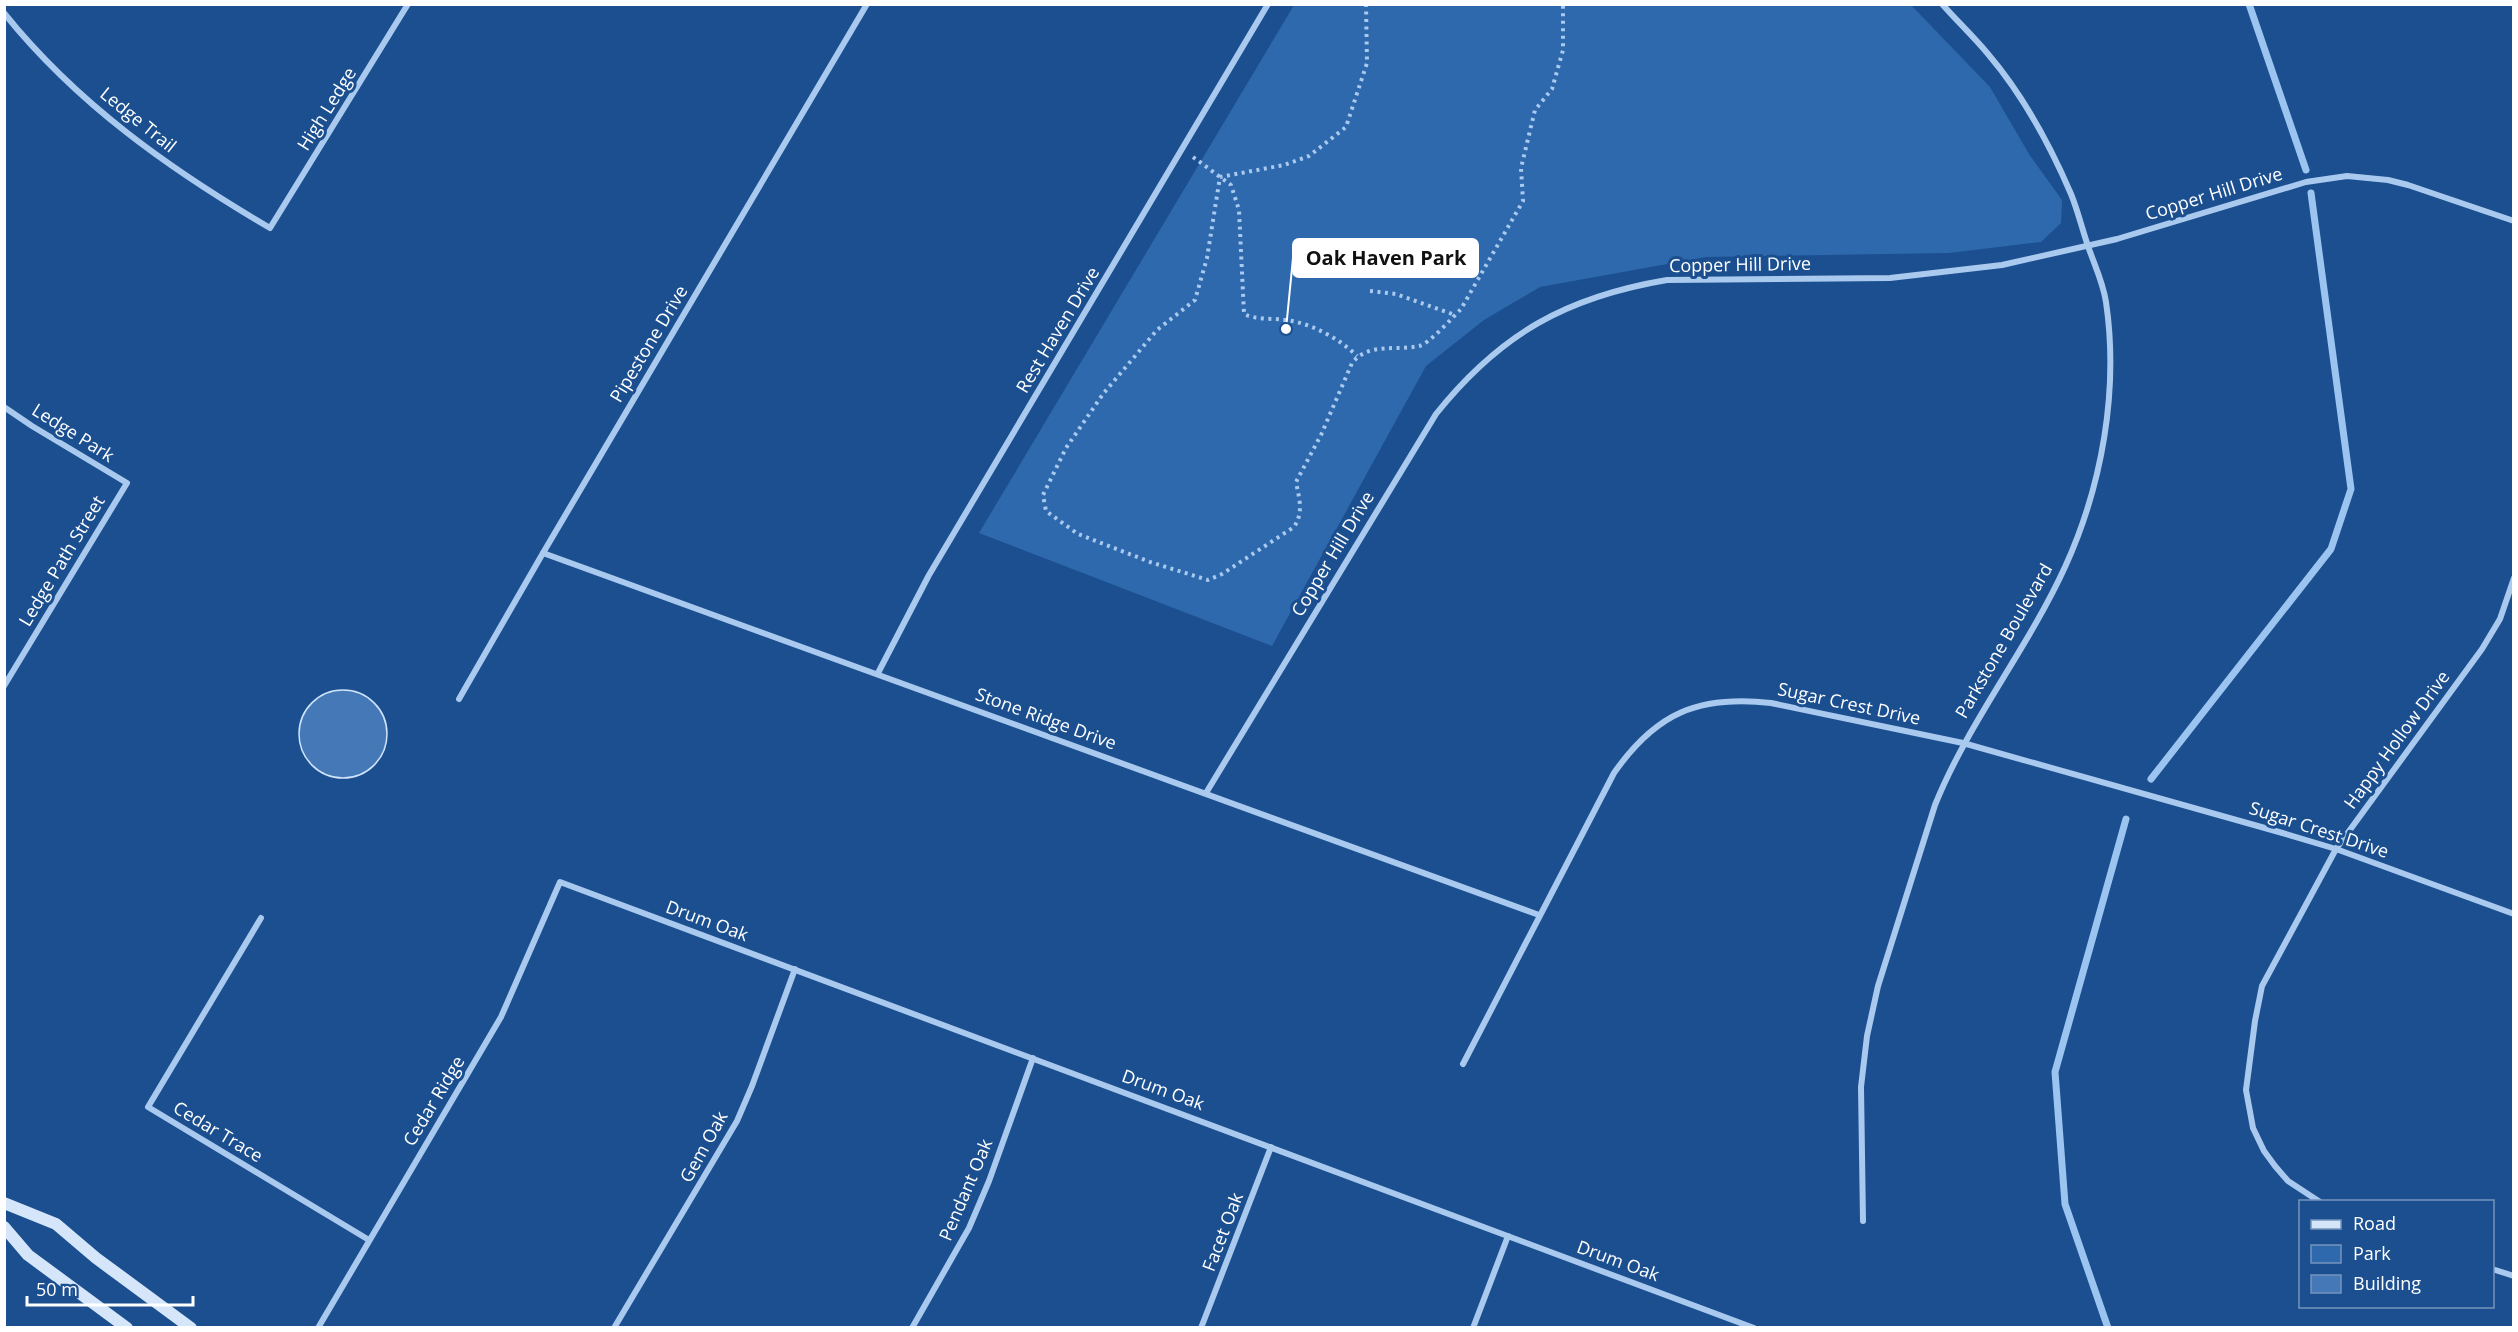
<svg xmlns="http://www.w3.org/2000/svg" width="2518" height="1332" font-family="'Open Sans',sans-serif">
  <rect width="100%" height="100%" fill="#1b4f8f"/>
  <path fill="#2e69ad" d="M1294 5H1911L1990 87 2029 154 2062 200 2061 223 2041 242 1949 253 1706 257 1540 287 1484 320 1426 366 1272 646 979 533Z"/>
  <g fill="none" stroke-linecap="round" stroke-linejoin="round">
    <g stroke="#9cc4f0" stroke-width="7">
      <path d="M2249 4 2306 170"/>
      <path d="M2151 779 2331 549 2351 489 2311 193"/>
      <path d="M2108 1328 2065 1204 2055 1072 2126 819"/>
    </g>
  </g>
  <circle fill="#4478b7" stroke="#cfe3fa" stroke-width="1.5" cx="343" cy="734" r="44"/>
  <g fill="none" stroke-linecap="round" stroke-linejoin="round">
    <g stroke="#a9c9ee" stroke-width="4" stroke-dasharray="3 4.5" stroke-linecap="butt">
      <path d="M1366 4 1367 63 1346 127 1309 156 1284 165 1220 177 1207 258 1195 300 1157 330 1103 394 1066 448 1043 495 1046 511 1078 534 1150 562 1208 580 1222 574 1294 527C1304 512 1299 498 1296 482L1321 435 1352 363C1369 342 1396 351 1419 346 1429 344 1453 317 1461 309L1523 201 1521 168 1535 110 1552 89 1563 50V4"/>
      <path d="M1193 157 1231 185 1239 210 1244 314C1256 320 1272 318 1286 320 1311 323 1340 339 1357 356"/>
      <path d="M1370 291 1396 294 1455 315"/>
    </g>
    <g stroke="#a9c9ee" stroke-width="6">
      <path d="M4 13C77 104 171 170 270 228L408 4"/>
      <path d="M4 407 32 426 127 483 4 686"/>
      <path d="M543 553 1539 915"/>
      <path d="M878 673 929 575 1268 4"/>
      <path d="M459 699 543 553 867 4"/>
      <path d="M1206 793 1436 414C1500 334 1566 297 1667 280L1890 278 2002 265 2117 239 2306 182 2347 176 2388 180 2408 185 2514 221"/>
      <path d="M261 918 148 1107 369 1240"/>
      <path d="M1463 1064 1614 773C1656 713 1698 695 1771 703L1963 743 2279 832 2336 849 2514 914"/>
      <path d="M2320 1202 2288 1181 2275 1166 2264 1151 2253 1128 2246 1090 2255 1021 2262 986 2336 849 2482 649 2500 619 2514 578"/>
      <path d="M1863 1221 1861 1087 1867 1036 1878 986 1935 805C1969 721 2027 650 2065 567 2102 486 2119 390 2106 302 2103 282 2094 264 2088 246 2082 229 2078 211 2071 194 2050 145 2023 95 1988 54 1974 37 1957 21 1942 4"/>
      <path d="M2492 1269 2514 1276"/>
      <path d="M318 1328 501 1017 560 882 1754 1328"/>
      <path d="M614 1328 737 1121 752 1086 795 969"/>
      <path d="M912 1328 969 1228 989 1181 1033 1058"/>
      <path d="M1201 1328 1271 1147"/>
      <path d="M1473 1328 1508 1236"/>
    </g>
    <g stroke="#d6e6fa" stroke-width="12">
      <path d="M4 1203 56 1224 96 1258 191 1328"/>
      <path d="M4 1227 28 1255 127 1328"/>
    </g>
  </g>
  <g text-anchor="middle" stroke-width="6" stroke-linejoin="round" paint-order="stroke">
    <g font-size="18" fill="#fff" stroke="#1b4f8f">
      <text transform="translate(327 109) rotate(-58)" y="6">High Ledge</text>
      <text transform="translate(138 120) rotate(39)" y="6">Ledge Trail</text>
      <text transform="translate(2214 194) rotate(-17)" y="6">Copper Hill Drive</text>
      <text transform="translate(1740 265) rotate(-1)" y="6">Copper Hill Drive</text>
      <text transform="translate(1058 330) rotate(-59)" y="6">Rest Haven Drive</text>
      <text transform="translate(649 344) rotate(-59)" y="6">Pipestone Drive</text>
      <text transform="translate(73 433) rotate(32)" y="6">Ledge Park</text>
      <text transform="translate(1333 554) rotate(-59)" y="6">Copper Hill Drive</text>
      <text transform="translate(62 561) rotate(-59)" y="6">Ledge Path Street</text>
      <text transform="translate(2004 641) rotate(-60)" y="6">Parkstone Boulevard</text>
      <text transform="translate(1849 704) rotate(12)" y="6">Sugar Crest Drive</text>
      <text transform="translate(1046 719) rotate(20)" y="6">Stone Ridge Drive</text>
      <text transform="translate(2397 740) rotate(-54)" y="6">Happy Hollow Drive</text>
      <text transform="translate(2319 830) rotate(18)" y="6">Sugar Crest Drive</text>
      <text transform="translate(707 921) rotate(20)" y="6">Drum Oak</text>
      <text transform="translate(1163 1090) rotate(20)" y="6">Drum Oak</text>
      <text transform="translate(434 1101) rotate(-59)" y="6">Cedar Ridge</text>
      <text transform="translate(218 1132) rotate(31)" y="6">Cedar Trace</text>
      <text transform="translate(704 1147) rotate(-61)" y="6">Gem Oak</text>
      <text transform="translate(966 1190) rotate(-67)" y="6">Pendant Oak</text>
      <text transform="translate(1223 1232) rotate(-69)" y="6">Facet Oak</text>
      <text transform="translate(1618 1261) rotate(20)" y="6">Drum Oak</text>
    </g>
  </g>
  <path fill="none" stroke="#fff" stroke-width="2" d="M1286 329L1293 258"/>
  <circle fill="#fff" stroke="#1b4f8f" stroke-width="2" cx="1286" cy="329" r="6"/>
  <rect fill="#fff" stroke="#fff" stroke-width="2" x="1293" y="239" width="185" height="38" rx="6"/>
  <g font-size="20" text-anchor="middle" font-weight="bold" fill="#111">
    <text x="1386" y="265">Oak Haven Park</text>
  </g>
  <rect width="2518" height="1332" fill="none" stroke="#ffffff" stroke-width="12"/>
  <rect x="2299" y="1200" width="195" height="108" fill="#1b4f8f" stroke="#7695bc" stroke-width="1.5"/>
  <rect x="2311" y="1220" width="30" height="9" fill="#d6e6fa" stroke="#7695bc" stroke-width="1.5"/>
  <text x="2353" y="1230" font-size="18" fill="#ffffff">Road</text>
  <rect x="2311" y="1245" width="30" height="18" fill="#2e69ad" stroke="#7695bc" stroke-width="1.5"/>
  <text x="2353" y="1260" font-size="18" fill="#ffffff">Park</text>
  <rect x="2311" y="1275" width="30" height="18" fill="#4478b7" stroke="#7695bc" stroke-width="1.5"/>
  <text x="2353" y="1290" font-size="18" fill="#ffffff">Building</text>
  <path d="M27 1296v9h166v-9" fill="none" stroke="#ffffff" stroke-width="3"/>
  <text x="36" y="1296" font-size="18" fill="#ffffff" stroke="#1b4f8f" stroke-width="4.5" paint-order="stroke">50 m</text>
</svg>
